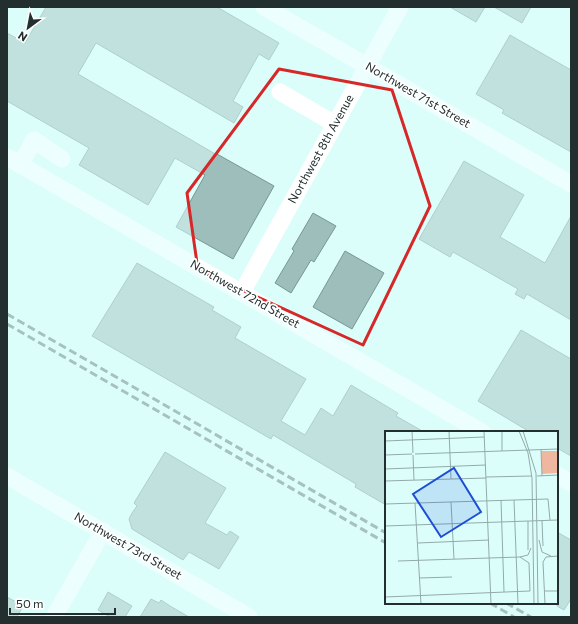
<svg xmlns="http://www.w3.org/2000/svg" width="578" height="624" font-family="Commissioner,sans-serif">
  <rect width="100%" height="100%" fill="#dcfefb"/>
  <g fill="#9dbebb" stroke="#779794">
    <path d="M46 7H217L279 43 269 60 259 54 233 101 243 107 234 123 96 43 78 74 217 155V154L274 186 233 259 176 227 205 175 175 158 148 205 79 165 89 148 7 101V33L25 43Z"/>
    <path d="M450 7H485L476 22Z"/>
    <path d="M494 7H531L522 23Z"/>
    <path d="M510 35 571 70V152L502 113 504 110 476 94Z"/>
    <path d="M464 161 524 195 500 237 545 263 571 216V320L527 294 524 299 515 294 518 289 453 252 450 257 419 239Z"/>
    <path d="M313 213 336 226 314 262 311 260 291 293 275 283 294 251 292 249Z"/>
    <path d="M345 251 384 273 352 329 313 307Z"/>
    <path d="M137 263 214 307 212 310 241 327 235 338 306 379 281 421 305 435 321 408 333 416 351 385 398 413 396 416 424 432H386V505L355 487 356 484 273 435 271 439 92 336Z"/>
    <path d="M521 330 571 359V456L557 448V432H530L478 401Z"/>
    <path d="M165 452 226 488 205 523 227 535 230 531 239 537 219 569 189 552 183 560 132 529 129 519 132 513 137 506 134 503Z"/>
    <path d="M557 532 571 540V599L564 610 557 606Z"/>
    <path d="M108 592 132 606 125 617H110L98 610Z"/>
    <path d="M7 597 23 606 17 617H7Z"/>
    <path d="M151 599 159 603 161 600 170 606 189 617H140Z"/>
  </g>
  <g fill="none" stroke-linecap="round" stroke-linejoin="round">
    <g stroke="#fff" stroke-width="17">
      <path d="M264 7 367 66 571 184"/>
      <path d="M280 92 335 124"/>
      <path d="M7 157 482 432"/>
      <path d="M20 165 34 140 62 159"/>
      <path d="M242 292 400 7"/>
      <path d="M557 475 571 483"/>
      <path d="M7 476 249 617"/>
      <path d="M54 617 103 531"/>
    </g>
    <g stroke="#657a78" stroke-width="3" stroke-dasharray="8 4" stroke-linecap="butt">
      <path d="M7 314 386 533"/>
      <path d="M7 324 386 543"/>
      <path d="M490 603 514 617"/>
      <path d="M506 603 531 617"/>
    </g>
  </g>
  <path d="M0 0H578V624H0ZM279 69 392 90 430 206 363 345 198 270 187 193Z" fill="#dcfefb" fill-opacity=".55" fill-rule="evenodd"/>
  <path fill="none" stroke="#d62828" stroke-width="3" stroke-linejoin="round" d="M279 69 392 90 430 206 363 345 198 270 187 193Z"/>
  <g text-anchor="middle" stroke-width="3.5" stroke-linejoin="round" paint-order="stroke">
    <g font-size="12" fill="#222f2e" stroke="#fff">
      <text transform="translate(418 95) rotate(30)" y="4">Northwest 71st Street</text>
      <text transform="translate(321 149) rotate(-61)" y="4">Northwest 8th Avenue</text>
      <text transform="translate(245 294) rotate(30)" y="4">Northwest 72nd Street</text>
      <text transform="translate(128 546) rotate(30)" y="4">Northwest 73rd Street</text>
    </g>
  </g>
  <g transform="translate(385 431)">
    <rect width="173" height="173" fill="#dcfefb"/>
    <path d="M156 20H173V42L157 43Z" fill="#efb7a0"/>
    <path fill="none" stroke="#92aba9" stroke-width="1" d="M27 0 28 22M64 0 66 48M99 0 106 173M117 0V20M134 0 143 22 147 47 149 173M138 0 151 42 153 173M0 10 99 6M156 19 157 45M30 23 173 18M0 24 27 23M28 24 29 49M0 38 101 34M152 45 173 44M101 46 147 45M0 50 101 47M116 69 119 161M129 69 133 173M66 71 69 128M30 72 36 173M0 73 163 68 165 89M143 90V119M157 90 158 115M0 95 173 89M154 109 157 121 166 125M33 112 104 109M135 126 143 124 146 117M34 147 67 146M159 160H173M0 166 145 160 144 132 135 126 13 130M160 173 158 131 161 126 173 125"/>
    <path fill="#1d4ed8" fill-opacity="0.15" stroke="#1d4ed8" stroke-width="2" d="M69 37 96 81 56 106 28 63Z"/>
    <rect width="173" height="173" fill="none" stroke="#222f2e" stroke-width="2"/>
  </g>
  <rect width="578" height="624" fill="none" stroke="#222f2e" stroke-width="16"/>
  <g transform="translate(28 28) rotate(212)" stroke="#ffffff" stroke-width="3" paint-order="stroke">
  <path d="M0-3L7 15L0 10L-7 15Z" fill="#222f2e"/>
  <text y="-6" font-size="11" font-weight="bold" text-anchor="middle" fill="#222f2e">N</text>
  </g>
  <path d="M10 608v6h105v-6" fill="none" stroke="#222f2e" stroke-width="2"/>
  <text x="16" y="608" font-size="12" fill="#222f2e" stroke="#ffffff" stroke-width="3" paint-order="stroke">50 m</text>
</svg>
